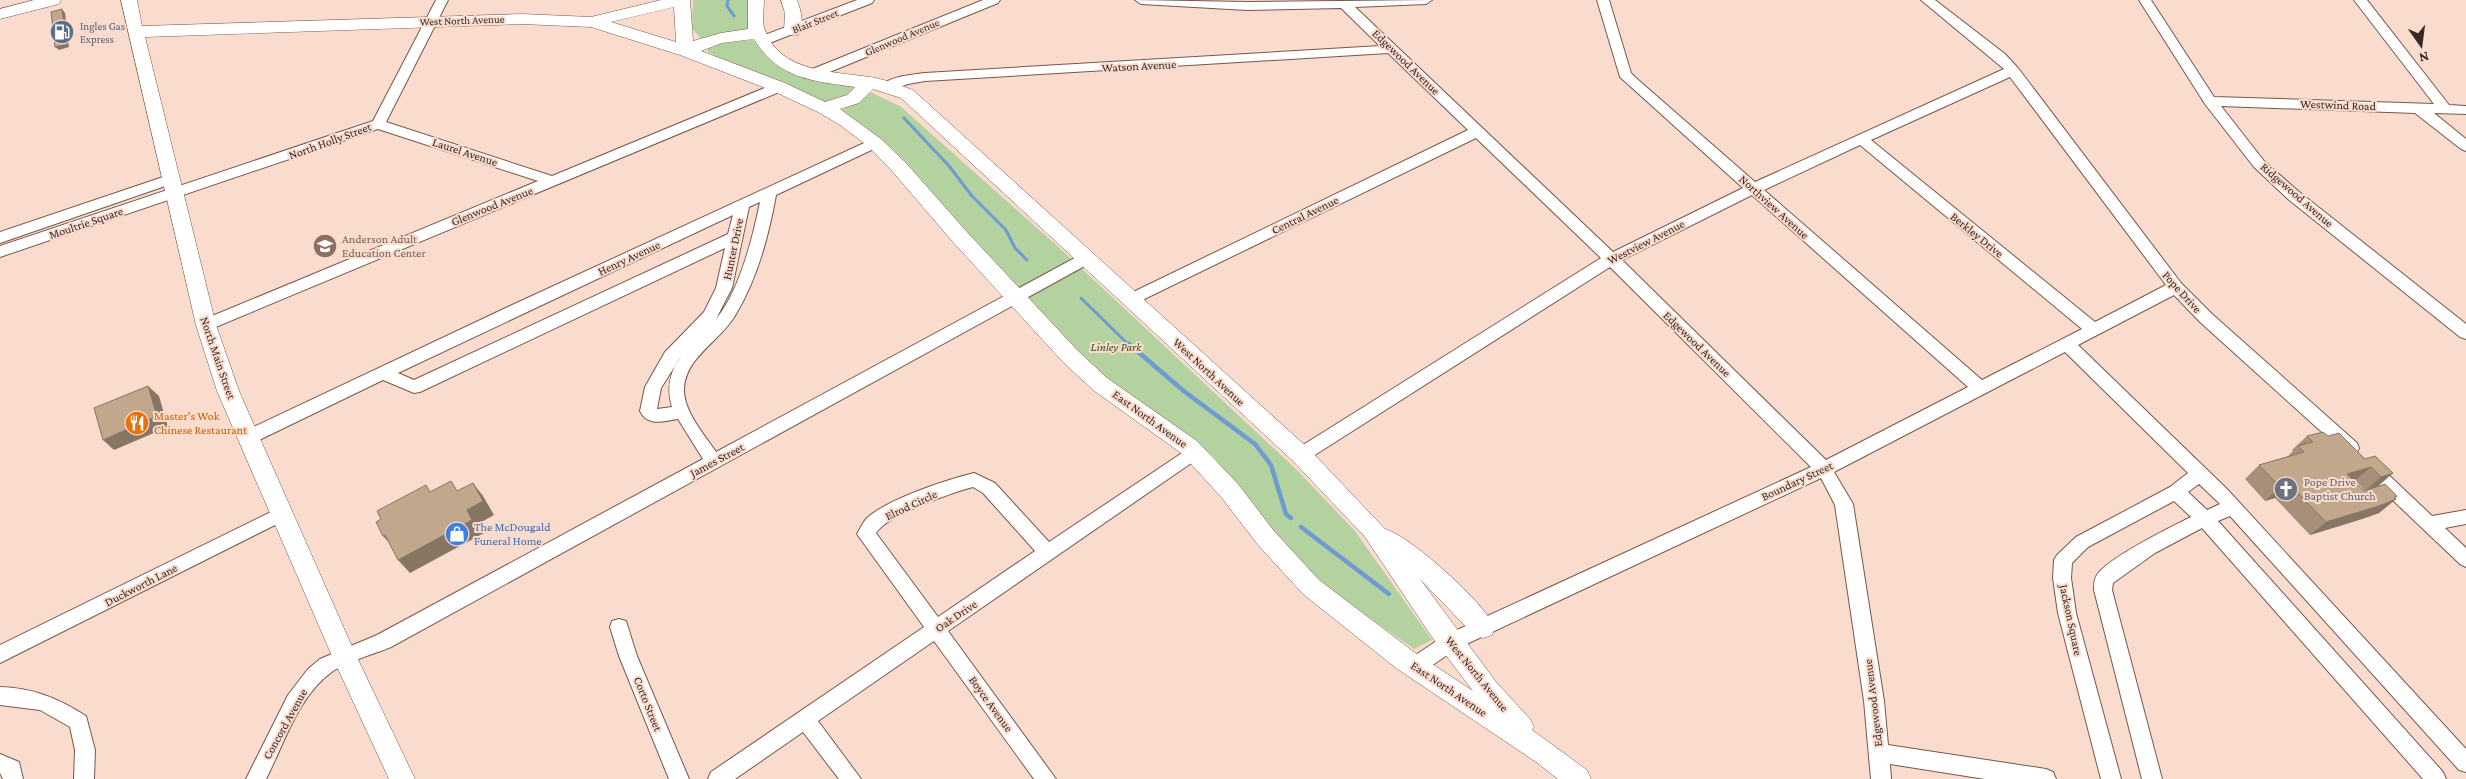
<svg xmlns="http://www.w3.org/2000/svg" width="2466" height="779" font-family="'Crimson Pro',serif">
  <rect width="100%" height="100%" fill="#fadccf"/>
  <g fill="#b4d29f">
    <path d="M693 0H748V32H724L701 39 692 28Z"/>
    <path d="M741 38 752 39 780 67 793 74 859 87 853 94 827 103 784 83 717 57 707 51 711 44Z"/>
    <path d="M870 92 900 106 1064 252 1298 471 1355 531 1432 640 1414 649 1344 600 1295 559 1253 503 1211 454 1102 379 1010 282 893 149 839 112Z"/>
  </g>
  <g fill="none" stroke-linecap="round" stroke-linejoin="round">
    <g stroke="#6d9bd2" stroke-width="3">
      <path d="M728 0 727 6 734 16"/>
      <path d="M904 118 949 166 972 196 1006 230 1015 248 1027 260"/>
      <path d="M1081 298 1130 346"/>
    </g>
    <g stroke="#6d9bd2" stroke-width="4.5">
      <path d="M1129 344 1185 392 1255 444 1271 465 1286 514 1291 518"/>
      <path d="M1301 527 1389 594"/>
    </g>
    <g stroke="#775749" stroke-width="2">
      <g id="minor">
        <path d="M436 0H448L386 122 552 176 774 84 779 83 786 87 784 90 206 331 200 329 198 325 200 321 538 181 378 129 0 257V246L373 121Z"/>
        <path d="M857 0H874L872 3 767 44 762 45 756 41 757 38Z"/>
        <path d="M983 0H1000L998 3 815 78H805L803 75 805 72Z"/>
        <path d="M1135 0 1247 2 1432 0 1426 4 1355 7 1613 252 1743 188 1620 77 1597 0H1609L1631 73 1636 78 1755 182 2004 69 1921 0H1935L2005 54 2018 68 2181 283 2212 314 2357 443 2359 448 2357 453 2351 455 2345 453 2200 322 2174 295 2078 345 2227 489 2466 749V772L2459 770 2230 516 2218 521 2443 772 2446 779H2423L2202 528 2155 553 2113 583 2112 590 2162 779H2142L2094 590C2094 585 2094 579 2097 575 2109 557 2171 527 2191 517L2174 501 2088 547 2072 563 2071 578 2076 613 2121 779H2101L2058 613 2053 578 2054 560 2057 555 2076 537 2170 487 2188 473 2065 352 1834 472 1853 504 1884 701 1888 745 2046 769 2053 772 2056 779H1985L1890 764 1891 779H1871L1864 701 1835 505 1821 478 1458 648 1422 672 1415 675 1408 672 1406 666 1408 660 1444 636 1811 467 1610 267 1307 460 1301 462 1295 460 1293 455 1295 450 1601 258 1476 138 1132 305 1127 303 1124 299 1127 295 1468 130 1388 53 925 81 908 84 886 92 879 88C888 76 911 75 925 73L1380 46 1341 8 1247 10 1141 4ZM2010 77 2166 285 2095 322 1871 140ZM1860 145 2082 329 1982 380 1764 190ZM1752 195 1968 387 1826 460 1622 260ZM2199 484 2220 504 2207 510 2188 492Z"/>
        <path d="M2139 0H2151L2214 97 2434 104 2354 0H2367L2449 105 2466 106V114L2434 113 2466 139V151L2461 149 2415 113 2221 106 2264 161 2298 191 2466 324V339L2460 337 2288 199 2254 167 2205 104Z"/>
        <path d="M875 138 882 143 880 146 776 195C769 235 757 279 736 314 722 340 686 356 684 388 683 411 704 434 716 452L1082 254H1092L1095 258 1092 262 391 647C372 655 350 660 333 671 298 696 285 742 266 779H246L288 695 308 669 320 659 377 635 703 459 678 419C663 421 648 427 640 411L645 387 665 352 704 312 716 288 725 248 420 392 414 393 383 380 255 442 249 444 243 442 241 437 243 432 510 306ZM760 202C753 237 739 292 716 319L732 288 749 207ZM733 215 728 234 414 380 398 373ZM682 355C670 371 666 387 672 407L657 409 661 388Z"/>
        <path d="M169 175 174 177 176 180 174 183 0 243V232Z"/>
        <path d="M1194 445 1200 447 1202 452 1200 457 948 631 1056 779H1034L934 641 818 721 861 779H839L803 732 735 779H708L711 772 924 627 857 534C860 529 863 522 867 518 888 499 946 480 974 473L995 483 1049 542ZM973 487 983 493 1035 551 938 617 876 533C887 515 951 493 973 487Z"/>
        <path d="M2368 459 2374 461 2432 516 2466 510V524L2445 528 2466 548V567L2460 564 2362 471 2360 466 2362 461Z"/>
        <path d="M281 507 287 509 290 514 287 519 0 663V645Z"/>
        <path d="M619 619 626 621 637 656 689 779H669L619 656 610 627 612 621Z"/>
        <path d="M0 687C33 688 58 698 86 716L95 750 94 779H74L75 750 70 727 40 710 0 705Z"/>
        <path d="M0 754 19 762 23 779H3L0 773Z"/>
      </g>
    </g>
    <g stroke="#775749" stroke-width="1">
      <g id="major">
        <path d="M34 0H61L59 4 0 19V9Z"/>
        <path d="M121 0H137L142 26 522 14 591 17 661 0H690L693 41 721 33 748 29V0H764C764 8 762 19 764 27 778 75 838 71 876 78 889 81 901 86 913 90L1309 449 1385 529C1411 536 1484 603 1495 627L1492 635 1483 638 1474 635 1420 579 1496 682 1530 719 1534 727 1532 730 1587 770 1591 779H1558L1536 762 1396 668 1303 594 1258 545 1222 498 1181 453 1093 390 1063 362 953 242 892 171 869 147 840 125 818 112 773 91 680 55 591 27 522 24 145 37 216 325 239 391 354 651 415 779H389L332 656 217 391 196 325ZM674 7 676 42 611 22ZM754 39C778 79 813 81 855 87L847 95 825 102 785 83 701 51 722 43ZM873 89 901 98 1293 461 1365 537 1432 637 1473 691 1414 652 1319 580 1274 531 1238 484 1197 441 1107 378 1077 350 967 232 906 163 881 139 840 109 859 103Z"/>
        <path d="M781 0H797C801 11 805 25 798 35H786L784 31 785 13Z"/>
      </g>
    </g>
    <use href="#minor" fill="#fff" fill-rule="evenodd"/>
    <use href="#major" fill="#fff" fill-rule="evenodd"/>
  </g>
  <path fill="#a69079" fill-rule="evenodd" d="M2307 436H2328L2365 459 2393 473 2377 487 2396 499 2379 513 2362 519 2310 535 2275 498 2265 501 2245 479 2259 465 2287 457 2293 451 2292 450ZM2355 480 2365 491H2364L2354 481Z"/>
  <g fill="#877663">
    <path d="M62 9 65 13 69 47 59 50 55 47Z"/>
    <path d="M148 386 159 396 168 427 114 450 103 440Z"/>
    <path d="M2371 467 2355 480 2331 488 2347 474Z"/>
    <path d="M2393 473 2377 487 2365 491 2381 477Z"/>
    <path d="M473 483 483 496 494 515 478 524 484 533 410 573 398 560 467 510Z"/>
    <path d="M2290 485 2275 498 2265 501 2280 487Z"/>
    <path d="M2397 496 2392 501 2396 499 2379 513 2362 519 2310 535 2326 522Z"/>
    <path d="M385 535 395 549 383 536Z"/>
  </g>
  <g fill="#c1a88d" stroke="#877663">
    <path d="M62 9 66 44 55 47 51 12Z"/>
    <path d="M148 386 157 416 103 440 94 408Z"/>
    <path d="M2323 432 2328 436 2339 433 2365 459 2375 456 2393 473 2381 477 2371 467 2347 474 2364 491 2385 484 2397 496 2394 498 2396 499 2379 506 2326 522 2290 485 2280 487 2259 465 2304 452 2298 446 2313 442 2307 436Z"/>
    <path d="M451 481 457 491 473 483 483 501 467 510 472 520 398 560 385 535 383 536 376 522 381 519 377 511 426 485 430 492Z"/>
  </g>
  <defs>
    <g id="fuel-disc" transform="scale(1.25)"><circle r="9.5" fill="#5c6f8a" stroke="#fadccf"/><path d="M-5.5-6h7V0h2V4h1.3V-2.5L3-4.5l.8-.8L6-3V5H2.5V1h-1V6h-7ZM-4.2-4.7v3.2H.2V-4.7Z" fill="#fff"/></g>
    <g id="school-disc" transform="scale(1.25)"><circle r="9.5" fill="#8d6e63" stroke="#fadccf"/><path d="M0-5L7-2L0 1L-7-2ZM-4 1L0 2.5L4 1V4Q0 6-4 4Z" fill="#fff"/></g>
    <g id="restaurant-disc" transform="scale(1.25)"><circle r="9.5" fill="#e8710a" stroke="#fadccf"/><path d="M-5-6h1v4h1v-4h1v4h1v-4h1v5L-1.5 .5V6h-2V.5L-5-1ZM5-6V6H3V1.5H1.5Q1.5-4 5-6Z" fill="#fff"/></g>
    <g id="church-disc" transform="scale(1.25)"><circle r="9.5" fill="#6b7280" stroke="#fadccf"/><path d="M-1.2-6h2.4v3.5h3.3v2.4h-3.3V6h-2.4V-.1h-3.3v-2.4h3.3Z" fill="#fff"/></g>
    <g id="shop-disc" transform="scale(1.25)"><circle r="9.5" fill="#3f7fe0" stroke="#fadccf"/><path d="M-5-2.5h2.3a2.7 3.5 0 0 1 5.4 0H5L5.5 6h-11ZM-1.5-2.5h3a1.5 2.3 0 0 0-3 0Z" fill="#fff"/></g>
  </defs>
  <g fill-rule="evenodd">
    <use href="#fuel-disc" x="62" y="32"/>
    <use href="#school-disc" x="325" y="246"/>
    <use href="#restaurant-disc" x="137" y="423"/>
    <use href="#church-disc" x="2286" y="489"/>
    <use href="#shop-disc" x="457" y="534"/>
  </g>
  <g text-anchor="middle" stroke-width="4" stroke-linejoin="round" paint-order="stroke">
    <g font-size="11" fill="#372923" stroke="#fadccf">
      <text transform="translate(462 20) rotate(-2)" y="4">West North Avenue</text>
      <text transform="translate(815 21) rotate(-22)" y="4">Blair Street</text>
      <text transform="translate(902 37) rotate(-23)" y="4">Glenwood Avenue</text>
    </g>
    <g font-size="11" fill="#4e5e75" stroke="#fadccf" text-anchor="start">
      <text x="80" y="30">Ingles Gas<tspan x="80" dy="13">Express</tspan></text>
    </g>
    <g font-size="12" fill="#372923" stroke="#fadccf">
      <text transform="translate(1406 62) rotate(44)" y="4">Edgewood Avenue</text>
      <text transform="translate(1139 66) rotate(-3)" y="4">Watson Avenue</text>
      <text transform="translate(2338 105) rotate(2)" y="4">Westwind Road</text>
      <text transform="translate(330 141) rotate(-20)" y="4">North Holly Street</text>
      <text transform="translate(465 152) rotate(18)" y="4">Laurel Avenue</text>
      <text transform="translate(2297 195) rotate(41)" y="4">Ridgewood Avenue</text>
      <text transform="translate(492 206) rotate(-22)" y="4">Glenwood Avenue</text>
      <text transform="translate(1774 207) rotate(42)" y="4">Northview Avenue</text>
      <text transform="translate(1305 215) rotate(-26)" y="4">Central Avenue</text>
      <text transform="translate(86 223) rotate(-19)" y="4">Moultrie Square</text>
      <text transform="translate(1977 235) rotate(39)" y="4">Berkley Drive</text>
      <text transform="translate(1646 242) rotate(-27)" y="4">Westview Avenue</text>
      <text transform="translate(733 249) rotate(-78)" y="4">Hunter Drive</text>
      <text transform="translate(629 258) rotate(-25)" y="4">Henry Avenue</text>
      <text transform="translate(2182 292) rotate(48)" y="4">Pope Drive</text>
      <text transform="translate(1697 344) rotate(44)" y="4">Edgewood Avenue</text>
      <text transform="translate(218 358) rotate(71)" y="4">North Main Street</text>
      <text transform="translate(1209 372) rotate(43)" y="4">West North Avenue</text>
      <text transform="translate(1150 419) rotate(36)" y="4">East North Avenue</text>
      <text transform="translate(717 460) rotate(-28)" y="4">James Street</text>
      <text transform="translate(1797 481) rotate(-25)" y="4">Boundary Street</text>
      <text transform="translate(911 505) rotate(-25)" y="4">Elrod Circle</text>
      <text transform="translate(141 585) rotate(-27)" y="4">Duckworth Lane</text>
      <text transform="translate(956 616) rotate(-34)" y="4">Oak Drive</text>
      <text transform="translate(2071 620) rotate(78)" y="4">Jackson Square</text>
      <text transform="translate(1477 674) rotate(51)" y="4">West North Avenue</text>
      <text transform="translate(1449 689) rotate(34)" y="4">East North Avenue</text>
      <text transform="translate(1873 703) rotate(-97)" y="4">Edgewood Avenue</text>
      <text transform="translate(648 704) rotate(68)" y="4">Corto Street</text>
      <text transform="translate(991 704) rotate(54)" y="4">Boyce Avenue</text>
      <text transform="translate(285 724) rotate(-61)" y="4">Concord Avenue</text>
    </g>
    <g font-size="12" fill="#785e54" stroke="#fadccf" text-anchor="start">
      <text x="342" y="243">Anderson Adult<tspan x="342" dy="14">Education Center</tspan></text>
    </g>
    <g font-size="12" font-style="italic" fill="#31520e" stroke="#fadccf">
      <text x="1116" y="351">Linley Park</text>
    </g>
    <g font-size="12" fill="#c56008" stroke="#fadccf" text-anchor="start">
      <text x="154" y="420">Master's Wok<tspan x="154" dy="14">Chinese Restaurant</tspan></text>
    </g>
    <g font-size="12" fill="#5b616d" stroke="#fadccf" text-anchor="start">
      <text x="2304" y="486">Pope Drive<tspan x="2304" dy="14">Baptist Church</tspan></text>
    </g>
    <g font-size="12" fill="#366cbe" stroke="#fadccf" text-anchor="start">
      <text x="474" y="531">The McDougald<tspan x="474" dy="14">Funeral Home</tspan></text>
    </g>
  </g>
  <g transform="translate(2421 45) rotate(166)" stroke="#fadccf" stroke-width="4" paint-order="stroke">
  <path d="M0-4L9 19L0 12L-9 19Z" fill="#372923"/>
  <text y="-8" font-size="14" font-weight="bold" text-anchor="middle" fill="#372923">N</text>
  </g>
</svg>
